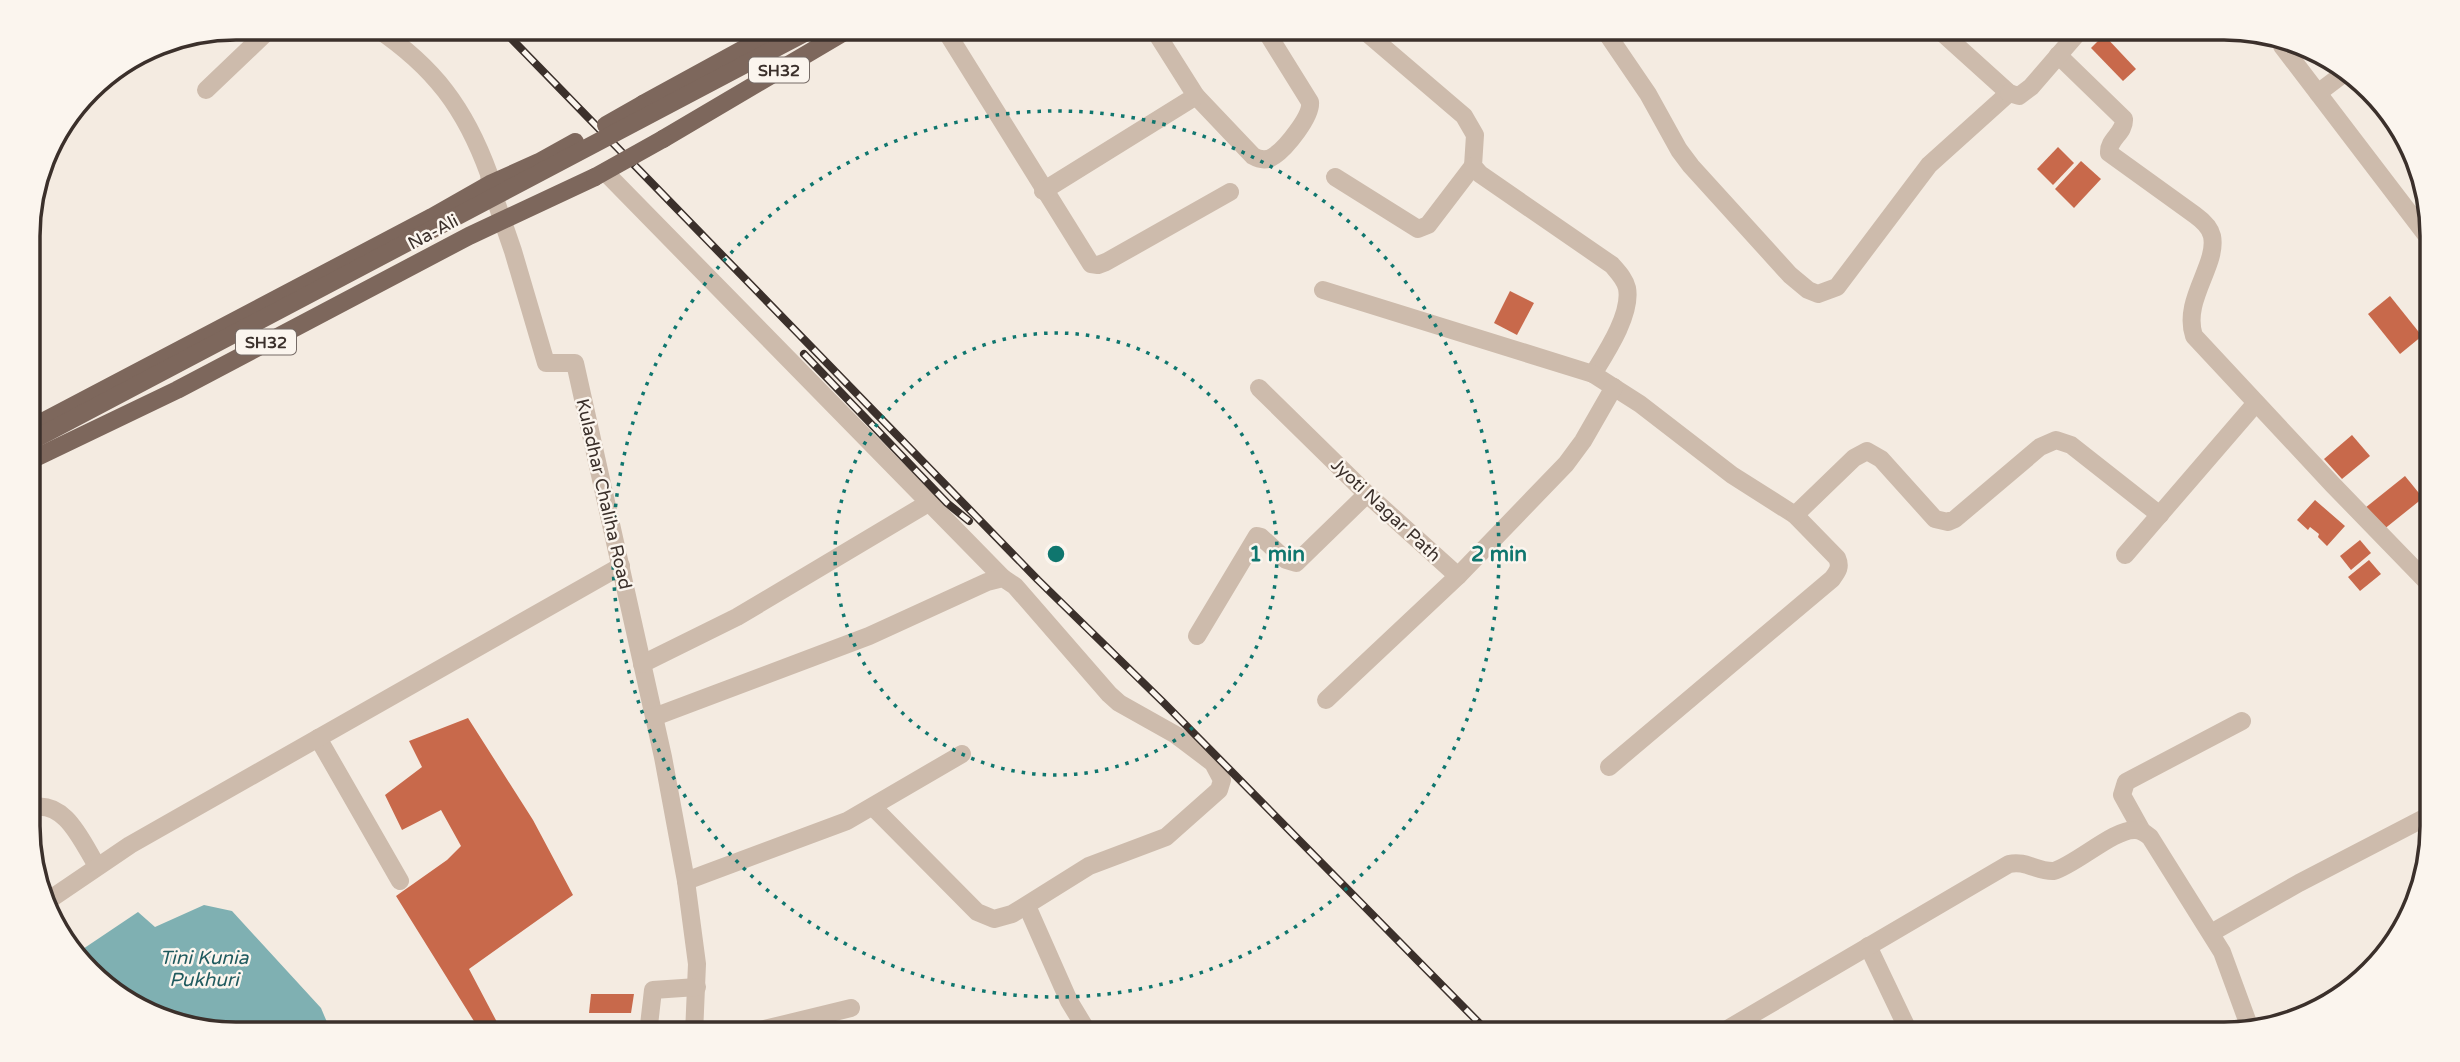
<svg xmlns="http://www.w3.org/2000/svg" width="2460" height="1062" font-family="'Varela Round',sans-serif">
  <rect width="100%" height="100%" fill="#f4ebe1"/>
  <path fill="#7fb0b2" d="M204 905 232 911 321 1008 332 1034H237L157 1018 74 955 138 912 155 927Z"/>
  <g fill="#c8694b">
    <path d="M2033 28H2056L2045 40Z"/>
    <path d="M2104 35 2136 69 2123 81 2091 48Z"/>
    <path d="M2058 147 2074 163 2053 185 2037 169Z"/>
    <path d="M2081 161 2101 179 2074 208 2055 189Z"/>
    <path d="M1510 291 1534 303 1517 335 1494 323Z"/>
    <path d="M2390 296 2422 336 2400 354 2368 314Z"/>
    <path d="M2352 435 2370 456 2342 479 2324 459Z"/>
    <path d="M2405 476 2423 498 2383 530 2365 508Z"/>
    <path d="M2315 500 2345 526 2327 546 2318 537 2319 534 2310 527 2308 530 2297 520Z"/>
    <path d="M2360 540 2371 553 2351 570 2340 556Z"/>
    <path d="M2369 560 2381 574 2360 591 2348 577Z"/>
    <path d="M468 718 533 820 573 895 469 969 498 1024 514 1034H482L396 896 447 860 461 846 441 810 402 830 385 795 422 767 409 741Z"/>
    <path d="M591 994H634L631 1013H589Z"/>
  </g>
  <g fill="none" stroke-linecap="round" stroke-linejoin="round">
    <g stroke="#cdbbac" stroke-width="18">
      <path d="M376 28C434 67 465 108 489 174L490 184 513 251 546 363H575L663 757 686 881 697 964 694 1034"/>
      <path d="M944 28 1091 264 1098 265 1106 262 1230 192"/>
      <path d="M1361 28 1464 116 1475 135 1473 166 1480 174 1612 265C1618 272 1625 279 1627 288 1632 314 1606 353 1593 374"/>
      <path d="M1603 28 1648 94 1679 150 1691 166 1790 275 1808 290 1818 294 1837 287 1929 165 2009 93"/>
      <path d="M1937 28 2009 93"/>
      <path d="M2282 46 2430 240"/>
      <path d="M2058 55 2124 119C2125 133 2108 139 2109 153L2195 215C2202 220 2210 227 2212 236 2218 265 2182 300 2194 336L2333 485 2431 586"/>
      <path d="M206 90 271 28"/>
      <path d="M2009 93 2019 96 2031 87 2082 28"/>
      <path d="M2318 93 2343 74"/>
      <path d="M1196 96 1253 156C1260 160 1267 161 1274 156 1286 148 1312 116 1310 102L1264 28"/>
      <path d="M605 172 1003 578"/>
      <path d="M1335 177 1418 229 1428 225 1473 166"/>
      <path d="M1043 191 1196 96 1153 28"/>
      <path d="M1323 290 1593 374 1640 404 1732 475 1795 515 1837 558C1841 567 1838 571 1832 579L1609 767"/>
      <path d="M1259 388 1367 494 1458 576 1566 464 1583 441 1614 387"/>
      <path d="M1795 515 1854 458 1867 451 1881 459 1935 519 1948 522 1955 519 2040 447 2056 440 2071 445 2160 515"/>
      <path d="M2125 555 2256 403"/>
      <path d="M1197 636 1257 536 1261 537 1286 560 1296 563 1367 494"/>
      <path d="M642 664 737 617 930 502"/>
      <path d="M1326 700 1458 576"/>
      <path d="M654 717 869 636 987 582 1003 578 1015 586 1109 694 1119 703 1176 735 1213 763 1222 780 1219 790 1166 837 1089 866 1012 914 994 919 977 912 873 807"/>
      <path d="M318 738 400 881"/>
      <path d="M30 808C65 798 82 842 97 866"/>
      <path d="M2142 831 2122 795 2126 782 2242 721"/>
      <path d="M686 881 847 821 962 754"/>
      <path d="M49 900 130 845 621 566"/>
      <path d="M1027 906 1069 1001 1089 1034"/>
      <path d="M2211 933 2299 883 2432 814"/>
      <path d="M1868 946 1910 1034"/>
      <path d="M648 1034 653 990 697 987"/>
      <path d="M744 1034 851 1008"/>
      <path d="M1719 1034 2009 864C2026 860 2037 872 2054 871 2077 864 2114 829 2135 830 2141 830 2145 833 2150 837L2222 952 2251 1031"/>
    </g>
    <g stroke="#7d675c" stroke-width="18">
      <path d="M643 104 782 28"/>
      <path d="M663 139 851 28"/>
      <path d="M29 429 432 217 490 184 539 162 575 142"/>
      <path d="M29 461 177 390 469 236 595 177"/>
    </g>
    <g stroke="#3b302b" stroke-width="8">
      <g id="rail">
        <path d="M501 28 1038 580 1164 703 1490 1034"/>
        <path d="M804 354 947 503 969 521"/>
      </g>
    </g>
    <use href="#rail" stroke="#fbf5ee" stroke-width="5" stroke-dasharray="16" stroke-linecap="butt"/>
    <g stroke="#7d675c" stroke-width="18">
      <path d="M606 125 643 104"/>
      <path d="M595 177 663 139"/>
      <path d="M29 442 814 28"/>
    </g>
  </g>
  <g fill="none" stroke="#0f766e" stroke-width="3.5" stroke-dasharray="3.5 7">
    <circle cx="1056" cy="554" r="221"/>
    <circle cx="1056" cy="554" r="443"/>
  </g>
  <g text-anchor="middle" stroke-width="5" stroke-linejoin="round" paint-order="stroke">
    <g fill="#fbf5ee" stroke="#756b66" stroke-width="2">
      <rect x="749" y="57.5" width="60" height="25" rx="5"/>
      <rect x="236" y="329.5" width="60" height="25" rx="5"/>
    </g>
    <g font-size="16" font-weight="bold" fill="#3b302b">
      <text x="779" y="76">SH32</text>
      <text x="266" y="348">SH32</text>
    </g>
    <g font-size="18" fill="#3b302b" stroke="#fbf5ee">
      <text transform="translate(433 232) rotate(-28)" y="6">Na-Ali</text>
      <text transform="translate(604 494) rotate(77)" y="6">Kuladhar Chaliha Road</text>
      <text transform="translate(1386 510) rotate(43)" y="6">Jyoti Nagar Path</text>
    </g>
    <g font-size="19" font-style="italic" fill="#1f5a5e" stroke="#fbf5ee">
      <text x="204" y="964">Tini Kunia<tspan x="204" dy="22">Pukhuri</tspan></text>
    </g>
  </g>
  <path d="M0 0H2460V1062H0ZM236 40H2224A196 196 0 0 1 2420 236V826A196 196 0 0 1 2224 1022H236A196 196 0 0 1 40 826V236A196 196 0 0 1 236 40Z" fill="#fbf5ee" fill-rule="evenodd"/>
  <path fill="none" stroke="#3b302b" stroke-width="3.5" d="M236 40H2224A196 196 0 0 1 2420 236V826A196 196 0 0 1 2224 1022H236A196 196 0 0 1 40 826V236A196 196 0 0 1 236 40Z"/>
  <circle cx="1056" cy="554" r="10" fill="#0f766e" stroke="#fbf5ee" stroke-width="3.5"/>
  <g font-size="21" text-anchor="middle" font-weight="bold" fill="#0f766e" stroke="#fbf5ee" stroke-width="5" stroke-linejoin="round" paint-order="stroke">
    <text x="1277" y="561">1 min</text>
    <text x="1499" y="561">2 min</text>
  </g>
</svg>
